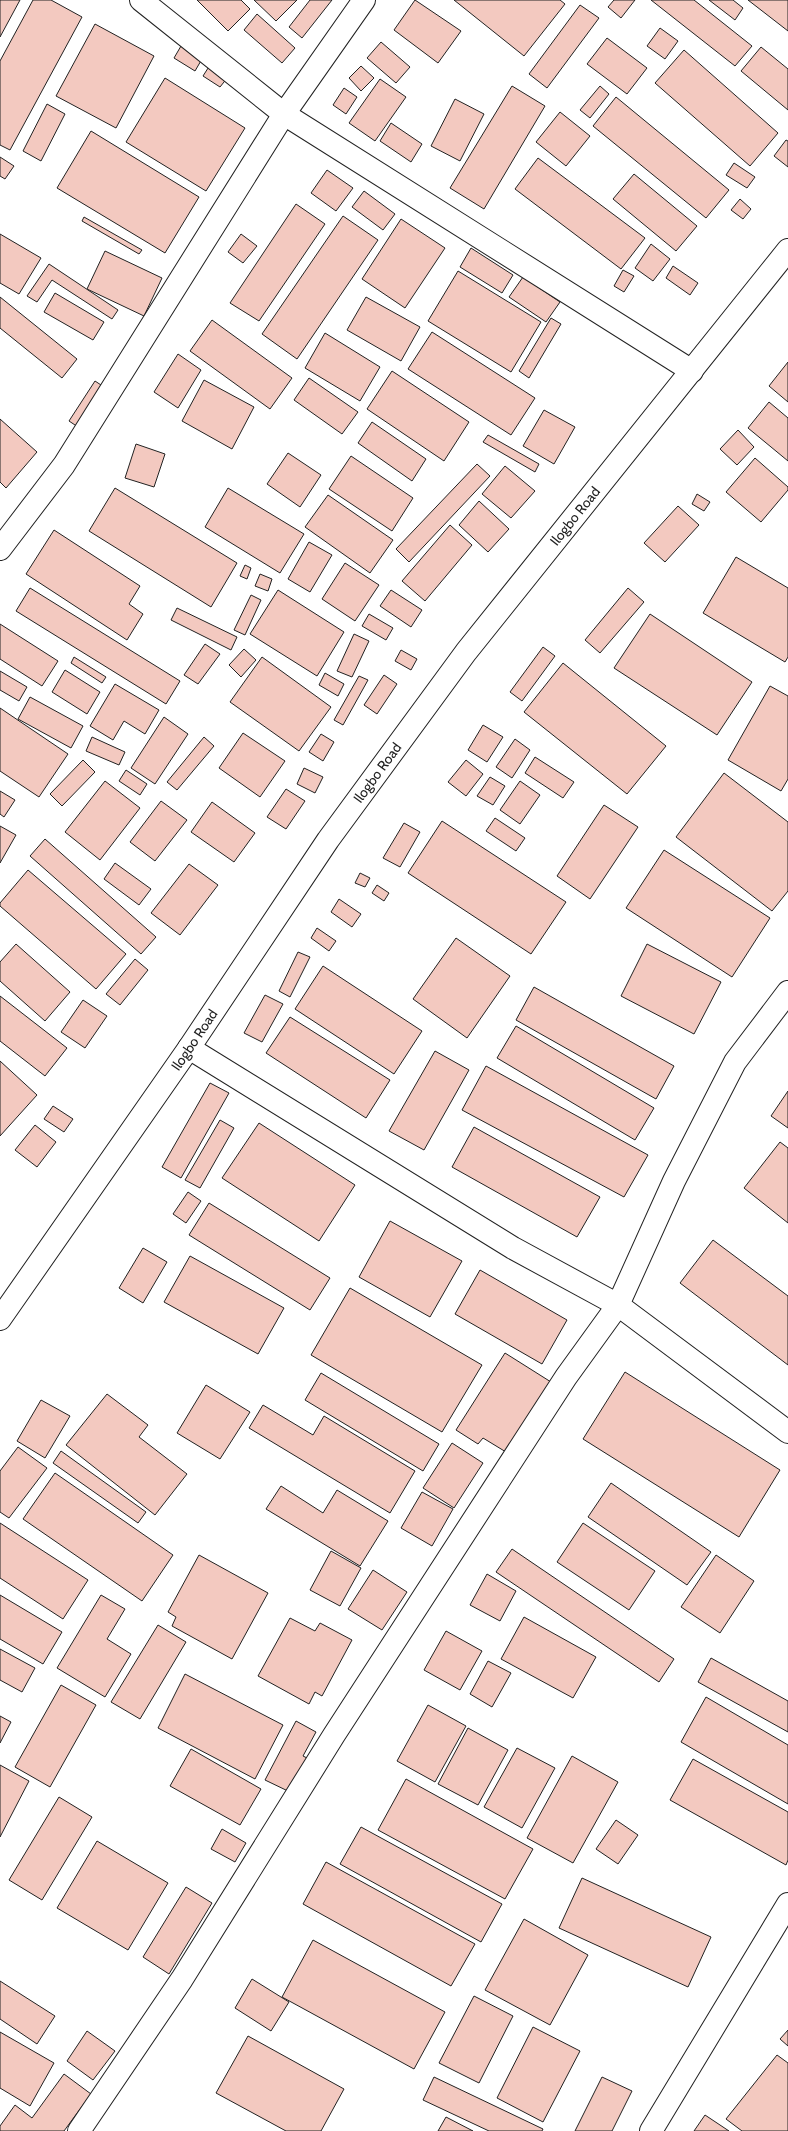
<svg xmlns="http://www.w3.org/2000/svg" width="788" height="2131" font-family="Cabin,sans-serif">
  <rect width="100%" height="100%" fill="#fff"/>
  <g fill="#f3c9c0" stroke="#222">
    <path d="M0 0H20L0 37Z"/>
    <path d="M33 0H51L82 17 10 150 0 145V61Z"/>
    <path d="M197 0H241L250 9 228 31Z"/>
    <path d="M254 0H297L276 21Z"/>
    <path d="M310 0H332L302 38 289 27Z"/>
    <path d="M415 0 461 31 438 63 394 30Z"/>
    <path d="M454 0H560L565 4 524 56Z"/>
    <path d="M614 0H635L621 18 608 7Z"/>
    <path d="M651 0H694L752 46 735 66Z"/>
    <path d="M709 0H733L743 8 735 20Z"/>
    <path d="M748 0H788V31Z"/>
    <path d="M580 5 599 18 547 88 529 74Z"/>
    <path d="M257 14 295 48 282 63 244 30Z"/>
    <path d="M95 24 154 56 116 128 56 96Z"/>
    <path d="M660 28 678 41 665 59 647 46Z"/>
    <path d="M607 38 647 68 627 94 587 64Z"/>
    <path d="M381 42 410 67 396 83 367 58Z"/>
    <path d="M181 46 202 59 195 71 174 58Z"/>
    <path d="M761 47 788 69V110L741 71Z"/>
    <path d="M684 50 778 133 750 166 655 83Z"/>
    <path d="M210 65 228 77 220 87 203 76Z"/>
    <path d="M361 66 374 78 361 91 349 78Z"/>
    <path d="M165 78 245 128 206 191 126 142Z"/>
    <path d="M380 79 406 97 375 141 349 123Z"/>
    <path d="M512 86 545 106 484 209 450 188Z"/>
    <path d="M600 86 609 94 590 118 580 110Z"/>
    <path d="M344 88 357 97 346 114 333 105Z"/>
    <path d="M616 97 729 190 706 218 593 126Z"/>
    <path d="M455 99 484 114 460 161 431 146Z"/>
    <path d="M47 104 65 114 41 161 23 151Z"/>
    <path d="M560 112 590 136 566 166 536 142Z"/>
    <path d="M391 123 422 144 411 162 380 141Z"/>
    <path d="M91 131 199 197 165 253 57 188Z"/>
    <path d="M786 140 788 141V167L774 156Z"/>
    <path d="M0 157 14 166 5 179 0 176Z"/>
    <path d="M538 158 645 238 621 269 515 189Z"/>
    <path d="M734 163 755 177 747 188 726 175Z"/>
    <path d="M327 170 353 188 336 211 311 193Z"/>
    <path d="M634 174 697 226 676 251 613 199Z"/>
    <path d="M364 191 395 214 383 230 352 207Z"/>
    <path d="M740 199 751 209 743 219 731 210Z"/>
    <path d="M296 204 325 224 259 321 230 303Z"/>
    <path d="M343 216 378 240 297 359 262 334Z"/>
    <path d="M84 217 142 250 139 254 82 221Z"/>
    <path d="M401 219 445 248 405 308 362 279Z"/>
    <path d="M0 234 41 258 19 294 0 283Z"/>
    <path d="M241 234 257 246 243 263 228 252Z"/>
    <path d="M651 244 670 259 653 281 635 268Z"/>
    <path d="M471 248 513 275 502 293 460 267Z"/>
    <path d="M105 251 162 278 144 316 87 289Z"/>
    <path d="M49 264 118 310 112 319 52 280 37 302 27 296Z"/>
    <path d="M673 266 698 283 690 295 666 278Z"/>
    <path d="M623 270 634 276 624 292 614 286Z"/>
    <path d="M458 271 541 322 511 372 428 321Z"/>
    <path d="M523 277 560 302 546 322 509 297Z"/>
    <path d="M55 293 104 322 93 340 44 312Z"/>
    <path d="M0 297 77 359 62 378 0 328Z"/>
    <path d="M366 297 420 327 401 361 347 330Z"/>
    <path d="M551 318 561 324 529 378 519 371Z"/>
    <path d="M212 320 292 378 270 409 190 351Z"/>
    <path d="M432 332 535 398 511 435 408 369Z"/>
    <path d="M325 333 380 367 360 401 305 368Z"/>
    <path d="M178 354 201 370 178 408 154 392Z"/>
    <path d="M788 362V402L769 386Z"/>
    <path d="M392 371 469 422 444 461 367 409Z"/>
    <path d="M309 378 358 412 342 434 294 400Z"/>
    <path d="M204 380 254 407 232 449 182 421Z"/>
    <path d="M95 381 104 387 78 427 69 421Z"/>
    <path d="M769 402 788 418V461L748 428Z"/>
    <path d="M544 410 575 427 554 464 523 446Z"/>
    <path d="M0 419 37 452 6 488 0 482Z"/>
    <path d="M372 422 426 459 412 481 358 443Z"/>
    <path d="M738 430 754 447 737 465 720 449Z"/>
    <path d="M488 435 539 464 535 472 483 442Z"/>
    <path d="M136 444 165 454 154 487 125 478Z"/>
    <path d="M288 453 321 475 300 507 267 484Z"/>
    <path d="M351 456 413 498 392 531 329 489Z"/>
    <path d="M755 458 788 487V490L761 522 726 492Z"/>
    <path d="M477 464 490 476 409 562 396 549Z"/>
    <path d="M505 466 535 491 511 518 482 494Z"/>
    <path d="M115 488 237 563 211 607 89 531Z"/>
    <path d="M228 488 304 534 280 573 205 527Z"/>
    <path d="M697 494 710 502 704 511 692 504Z"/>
    <path d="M328 495 393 540 370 573 305 527Z"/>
    <path d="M479 501 509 529 488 552 459 525Z"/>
    <path d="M678 506 699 525 665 562 644 543Z"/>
    <path d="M450 525 472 545 425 601 402 581Z"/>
    <path d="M54 530 140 586 129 604 143 614 127 640 26 574Z"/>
    <path d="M309 542 332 555 310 592 288 579Z"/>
    <path d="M736 557 788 588V657L785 662 703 613Z"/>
    <path d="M345 563 379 585 355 621 322 599Z"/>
    <path d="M245 565 251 568 247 579 240 576Z"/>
    <path d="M260 574 272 579 268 591 255 586Z"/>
    <path d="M30 588 180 681 166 704 16 611Z"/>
    <path d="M628 588 644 602 600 653 585 640Z"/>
    <path d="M278 590 344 632 317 676 250 634Z"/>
    <path d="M391 590 422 610 411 627 380 606Z"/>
    <path d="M251 595 261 600 245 635 234 630Z"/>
    <path d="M177 608 237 637 231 650 171 620Z"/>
    <path d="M369 614 393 628 386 640 362 626Z"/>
    <path d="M650 614 752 682 717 735 614 668Z"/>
    <path d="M0 624 58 661 42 686 0 659Z"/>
    <path d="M354 634 369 641 352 677 337 671Z"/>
    <path d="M205 644 220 654 198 684 184 675Z"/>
    <path d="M543 647 555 656 522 701 510 692Z"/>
    <path d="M244 649 256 660 241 677 229 665Z"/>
    <path d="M401 650 417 659 411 670 395 661Z"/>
    <path d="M74 657 106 677 102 683 71 663Z"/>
    <path d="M262 657 331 707 299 751 230 702Z"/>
    <path d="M563 663 666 746 627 794 524 712Z"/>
    <path d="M65 670 100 692 87 714 52 692Z"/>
    <path d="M0 671 27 687 19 701 0 690Z"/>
    <path d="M325 673 344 684 338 696 319 685Z"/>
    <path d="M384 675 397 684 377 714 364 705Z"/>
    <path d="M359 676 368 680 343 725 334 720Z"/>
    <path d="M115 684 159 710 145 734 124 721 113 740 90 726Z"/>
    <path d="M770 686 788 696V779L781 791 728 760Z"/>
    <path d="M30 697 83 726 71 748 18 719Z"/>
    <path d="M0 708 68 754 39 797 0 771Z"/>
    <path d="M164 717 188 734 155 784 131 768Z"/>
    <path d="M483 725 503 737 487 762 468 750Z"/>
    <path d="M243 733 285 761 260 797 219 768Z"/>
    <path d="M321 734 334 742 323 761 309 752Z"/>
    <path d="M92 737 125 752 119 765 86 751Z"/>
    <path d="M204 737 214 746 177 790 167 782Z"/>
    <path d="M515 739 530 750 512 778 496 767Z"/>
    <path d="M535 757 574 782 563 798 525 773Z"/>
    <path d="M83 760 95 772 62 806 50 794Z"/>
    <path d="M466 760 483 774 466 796 448 782Z"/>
    <path d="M304 768 323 777 315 793 297 784Z"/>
    <path d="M126 770 147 784 140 795 119 781Z"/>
    <path d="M724 773 788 822V891L772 911 676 837Z"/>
    <path d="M490 777 505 786 493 805 477 796Z"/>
    <path d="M105 781 140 808 100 860 65 832Z"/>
    <path d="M520 781 540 795 520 824 500 810Z"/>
    <path d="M286 789 305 801 286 829 267 817Z"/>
    <path d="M0 791 15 800 4 817 0 814Z"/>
    <path d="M161 801 187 820 155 861 130 842Z"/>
    <path d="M212 802 255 833 234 862 191 832Z"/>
    <path d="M604 805 638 827 590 899 557 876Z"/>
    <path d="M495 818 525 838 516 851 486 831Z"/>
    <path d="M442 821 566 902 531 954 408 873Z"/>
    <path d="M404 823 420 832 400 867 383 858Z"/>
    <path d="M0 826 16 835 0 863Z"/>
    <path d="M45 839 156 937 141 954 30 856Z"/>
    <path d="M664 850 770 918 732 977 626 908Z"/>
    <path d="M115 863 151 889 139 905 104 879Z"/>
    <path d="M189 864 218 885 180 935 151 913Z"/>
    <path d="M28 870 126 954 96 989 0 906V903Z"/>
    <path d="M360 873 370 878 365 887 355 883Z"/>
    <path d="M377 885 389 893 384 901 372 893Z"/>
    <path d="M339 899 361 914 352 927 331 912Z"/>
    <path d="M317 928 336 941 329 951 311 938Z"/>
    <path d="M456 938 510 976 467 1038 413 999Z"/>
    <path d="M16 944 70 992 45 1021 0 981V962Z"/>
    <path d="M647 944 721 982 694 1034 621 996Z"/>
    <path d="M298 952 310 957 290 997 279 991Z"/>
    <path d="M135 959 148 970 120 1005 106 994Z"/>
    <path d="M323 966 422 1031 394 1074 295 1009Z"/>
    <path d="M534 987 674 1066 656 1099 516 1020Z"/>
    <path d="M265 995 283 1004 262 1042 244 1033Z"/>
    <path d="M0 996 67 1048 45 1076 0 1041Z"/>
    <path d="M83 1000 107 1016 85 1048 61 1032Z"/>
    <path d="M290 1017 390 1080 366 1118 266 1053Z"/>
    <path d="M516 1026 654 1108 635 1140 497 1058Z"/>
    <path d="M435 1051 469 1070 424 1150 389 1131Z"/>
    <path d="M0 1061 37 1095 0 1136Z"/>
    <path d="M486 1066 648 1155 624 1197 462 1110Z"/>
    <path d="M210 1083 229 1093 181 1178 162 1167Z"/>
    <path d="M788 1091V1128L771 1116Z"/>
    <path d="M53 1106 73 1119 64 1132 44 1119Z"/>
    <path d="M220 1120 234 1128 200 1188 185 1180Z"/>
    <path d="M259 1123 355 1185 319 1241 222 1178Z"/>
    <path d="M35 1125 56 1142 37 1167 15 1150Z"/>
    <path d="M474 1127 600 1197 577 1237 452 1167Z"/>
    <path d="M780 1142 788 1148V1223L744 1188Z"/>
    <path d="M188 1192 201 1201 186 1223 173 1214Z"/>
    <path d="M209 1203 330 1278 310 1310 189 1235Z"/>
    <path d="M390 1221 462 1261 430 1317 359 1277Z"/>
    <path d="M713 1240 788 1296V1365L680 1283Z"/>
    <path d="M143 1248 167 1262 143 1303 119 1288Z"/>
    <path d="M190 1256 284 1308 258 1354 164 1302Z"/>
    <path d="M480 1270 567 1320 542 1364 455 1314Z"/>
    <path d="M350 1288 482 1365 442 1432 311 1355Z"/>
    <path d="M505 1353 551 1382 506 1452 483 1438 478 1444 456 1430Z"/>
    <path d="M625 1372 780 1470 739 1537 583 1439Z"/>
    <path d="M321 1373 439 1444 423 1471 305 1400Z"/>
    <path d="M206 1385 250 1412 220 1459 177 1433Z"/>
    <path d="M107 1394 148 1425 139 1437 187 1474 155 1515 66 1445Z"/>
    <path d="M41 1400 70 1416 45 1458 17 1441Z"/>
    <path d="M263 1405 313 1435 324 1416 415 1471 390 1513 249 1428Z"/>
    <path d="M452 1443 483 1463 454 1508 423 1488Z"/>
    <path d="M18 1447 47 1468 9 1518 0 1512V1471Z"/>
    <path d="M61 1451 146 1512 138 1523 53 1463Z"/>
    <path d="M55 1473 173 1555 142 1601 23 1519Z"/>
    <path d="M611 1483 711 1552 687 1585 588 1517Z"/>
    <path d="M281 1486 323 1513 337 1490 388 1521 360 1566 266 1509Z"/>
    <path d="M422 1492 453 1509 432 1546 401 1528Z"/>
    <path d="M0 1523 88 1580 63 1619 0 1578Z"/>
    <path d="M583 1523 655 1571 629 1610 557 1562Z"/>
    <path d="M512 1549 674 1659 659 1682 496 1572Z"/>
    <path d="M331 1551 361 1568 340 1606 310 1590Z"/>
    <path d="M199 1555 268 1593 232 1659 172 1626 176 1617 168 1612Z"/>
    <path d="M716 1555 754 1581 720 1633 681 1607Z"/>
    <path d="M373 1570 407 1592 382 1630 348 1609Z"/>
    <path d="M487 1574 516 1591 500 1621 470 1605Z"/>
    <path d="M0 1595 62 1632 43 1664 0 1639Z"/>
    <path d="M101 1595 125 1609 107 1639 131 1654 105 1697 57 1668Z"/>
    <path d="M524 1617 596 1657 573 1698 501 1659Z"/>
    <path d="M290 1618 315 1631 320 1623 352 1640 322 1696 315 1692 309 1704 258 1676Z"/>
    <path d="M158 1625 186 1642 140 1719 111 1702Z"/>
    <path d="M446 1631 482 1651 460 1690 424 1670Z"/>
    <path d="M0 1649 35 1668 22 1692 0 1680Z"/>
    <path d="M711 1658 788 1701V1732L698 1682Z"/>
    <path d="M488 1661 511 1673 492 1707 470 1694Z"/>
    <path d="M185 1674 283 1725 255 1779 158 1728Z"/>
    <path d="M61 1685 96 1705 50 1787 15 1767Z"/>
    <path d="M706 1697 788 1745V1804L681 1742Z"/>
    <path d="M428 1705 466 1726 435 1782 397 1761Z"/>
    <path d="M0 1716 11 1722 0 1743Z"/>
    <path d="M296 1721 316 1732 303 1756 307 1758 290 1792 265 1780Z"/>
    <path d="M468 1728 508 1750 478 1805 438 1784Z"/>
    <path d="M517 1748 555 1768 522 1828 484 1807Z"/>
    <path d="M191 1749 261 1789 240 1825 170 1786Z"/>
    <path d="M572 1756 618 1782 573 1863 527 1838Z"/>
    <path d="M693 1759 788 1812V1860L786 1865 670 1800Z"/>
    <path d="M0 1765 29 1781 0 1837Z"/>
    <path d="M406 1779 533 1849 505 1899 378 1830Z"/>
    <path d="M59 1797 92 1817 42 1900 9 1880Z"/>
    <path d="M616 1820 638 1835 618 1864 596 1849Z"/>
    <path d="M361 1827 502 1904 481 1942 340 1864Z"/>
    <path d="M222 1829 246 1843 235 1862 211 1849Z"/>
    <path d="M97 1841 168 1883 128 1950 57 1908Z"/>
    <path d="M326 1862 475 1944 451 1986 303 1904Z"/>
    <path d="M582 1878 711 1937 688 1987 559 1928Z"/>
    <path d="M186 1887 212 1903 169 1974 143 1957Z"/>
    <path d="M524 1919 588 1955 550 2025 485 1990Z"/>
    <path d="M313 1940 445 2012 414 2069 282 1997Z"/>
    <path d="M252 1979 289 2002 271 2031 235 2008Z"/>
    <path d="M0 1981 55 2016 37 2044 0 2019Z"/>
    <path d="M474 1996 513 2016 479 2083 439 2063Z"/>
    <path d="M533 2027 580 2051 543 2122 497 2098Z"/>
    <path d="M788 2030V2046L780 2039Z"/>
    <path d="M87 2031 115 2051 93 2080 67 2061Z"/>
    <path d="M0 2032 54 2063 30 2106 0 2088Z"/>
    <path d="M248 2036 344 2089 321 2131H286L216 2093Z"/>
    <path d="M777 2055 788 2063V2131H742L726 2119Z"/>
    <path d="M64 2074 91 2094 64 2131H0V2126L15 2105 32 2118Z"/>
    <path d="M434 2077 543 2129 542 2131H489L423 2100Z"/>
    <path d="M602 2077 632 2091 612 2131H575Z"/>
    <path d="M705 2115 729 2131H694Z"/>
    <path d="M446 2117 473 2131H438Z"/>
  </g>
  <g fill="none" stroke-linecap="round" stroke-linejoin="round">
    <g stroke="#222" stroke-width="24">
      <g id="minor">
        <path d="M141 0 284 114 692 371"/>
        <path d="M0 549 64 465 284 114 364 0"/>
        <path d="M189 1048 513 1248 618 1305 788 1432"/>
        <path d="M79 2131 182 1979 334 1735 566 1377 618 1305 674 1181 735 1062 788 992"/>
        <path d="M651 2131 788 1904"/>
      </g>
    </g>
    <g stroke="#222" stroke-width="24">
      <g id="secondary">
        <path id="s1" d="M0 1319 189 1048 328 840 466 652 788 250"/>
      </g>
    </g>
    <use href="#minor" stroke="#fff" stroke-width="22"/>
    <use href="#secondary" stroke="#fff" stroke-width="22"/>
  </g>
  <g text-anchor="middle" stroke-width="3" stroke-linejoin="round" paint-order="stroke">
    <g font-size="14" fill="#222" stroke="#fff">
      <text dy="5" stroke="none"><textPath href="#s1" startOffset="988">Ilogbo Road</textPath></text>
      <text dy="5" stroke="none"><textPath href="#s1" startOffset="664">Ilogbo Road</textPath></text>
      <text dy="5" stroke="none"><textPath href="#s1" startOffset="340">Ilogbo Road</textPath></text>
    </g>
  </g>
</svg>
